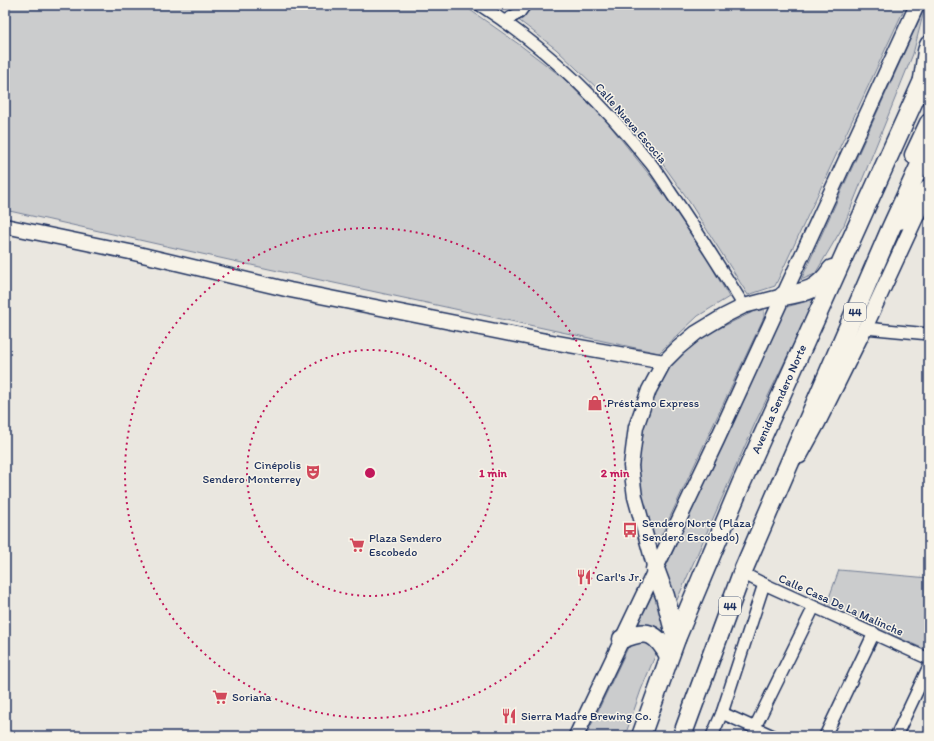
<svg xmlns="http://www.w3.org/2000/svg" width="934" height="741" font-family="Itim,sans-serif">
  <rect width="100%" height="100%" fill="#eae7e0"/>
  <filter id="ink" filterUnits="userSpaceOnUse"><feTurbulence type="fractalNoise" baseFrequency=".025" numOctaves="2"/><feDisplacementMap in="SourceGraphic" scale="8" xChannelSelector="R" yChannelSelector="G"/><feConvolveMatrix kernelMatrix="1 2 1 2 8 2 1 2 1" color-interpolation-filters="sRGB"/></filter>
  <g filter="url(#ink)">
    <g fill="#cbcccd" stroke="#737e96">
      <path d="M5 5H463L520 45 562 77 604 118 652 178 697 241 729 297 698 316 659 353 269 269 5 210Z"/>
      <path d="M499 5H906L775 286 748 295 685 195 649 145 599 90 556 49Z"/>
      <path d="M925 7 913 54 844 225 815 274 801 280Z"/>
      <path d="M815 299 756 421 673 609 663 573 786 307Z"/>
      <path d="M759 309 764 310V317L662 534 658 538 652 534 639 485V455L644 419 655 388 676 357 699 338Z"/>
      <path d="M839 570 929 578V651L826 606Z"/>
      <path d="M657 585 665 625 663 635 638 622 645 610Z"/>
      <path d="M643 638 657 651 641 690 625 736H586L632 639Z"/>
    </g>
    <g fill="none" stroke-linecap="round" stroke-linejoin="round">
      <g stroke="#1b2f5e" stroke-width="14">
        <g id="minor">
          <path d="M480 5C544 46 600 100 647 159 657 170 665 184 673 196 698 232 721 269 744 306"/>
          <path d="M504 21 519 13 525 5"/>
          <path d="M865 328 929 334"/>
          <path d="M742 573 764 584 929 659"/>
          <path d="M722 713 773 736"/>
          <path d="M755 727 814 607"/>
          <path d="M712 736 722 713 764 584"/>
          <path d="M825 736 874 633"/>
          <path d="M896 736 929 666"/>
        </g>
      </g>
      <g stroke="#1b2f5e" stroke-width="17">
        <g id="tertiary">
          <path d="M5 226 130 252 290 290 541 340 664 362"/>
          <path d="M800 456 818 423 865 328 925 198"/>
          <path d="M655 569 635 497 631 466 636 427 649 390 664 362 678 348 696 333 724 316 744 306 783 296"/>
          <path d="M576 736 717 440 917 5"/>
        </g>
      </g>
      <g stroke="#1b2f5e" stroke-width="21">
        <g id="primary">
          <path d="M923 79 927 51 929 45"/>
          <path d="M914 155 929 123"/>
          <path d="M900 220 929 189"/>
          <path d="M783 296C807 292 818 290 832 269"/>
          <path d="M655 569 665 596 676 639"/>
          <path d="M622 639C648 628 656 633 669 656"/>
          <path d="M641 736 676 639 741 484 929 67"/>
          <path d="M682 736 742 573 891 228 929 145"/>
        </g>
      </g>
      <use href="#minor" stroke="#f7f3e8" stroke-width="11"/>
      <use href="#tertiary" stroke="#f7f3e8" stroke-width="14"/>
      <use href="#primary" stroke="#f7f3e8" stroke-width="18"/>
    </g>
  </g>
  <g fill="none" stroke="#c2185b" stroke-width="2" stroke-dasharray="2 4">
    <circle cx="370" cy="473" r="123"/>
    <circle cx="370" cy="473" r="245"/>
  </g>
  <defs>
    <g id="shop-bare" transform="scale(1.2)"><path d="M-5-2.5h2.3a2.7 3.5 0 0 1 5.4 0H5L5.5 6h-11ZM-1.5-2.5h3a1.5 2.3 0 0 0-3 0Z" fill="#d1495b" stroke="#f7f3e8" stroke-width="2.5" paint-order="stroke"/></g>
    <g id="theatre-bare" transform="scale(1.2)"><path d="M-5-5.5Q0-4 5-5.5V0Q5 5 0 6Q-5 5-5 0ZM-3.3-2.5H-1v1.5H-3.3ZM1-2.5H3.3v1.5H1ZM-2.8 1Q0 5.5 2.8 1Z" fill="#d1495b" stroke="#f7f3e8" stroke-width="2.5" paint-order="stroke"/></g>
    <g id="bus-bare" transform="scale(1.2)"><path d="M-5-6H5V4H4V6H2V4H-2V6H-4V4H-5ZM-3.5-4V0h7V-4ZM-3.5 1.2v1.5H-2V1.2ZM2 1.2v1.5H3.5V1.2Z" fill="#d1495b" stroke="#f7f3e8" stroke-width="2.5" paint-order="stroke"/></g>
    <g id="supermarket-bare" transform="scale(1.2)"><path d="M-6-5.5h2.5l.6 2H6L4.5 2H-2.5L-4.4-4H-6ZM-1.5 3.2a1.3 1.3 0 1 0 .1 0ZM3 3.2a1.3 1.3 0 1 0 .1 0Z" fill="#d1495b" stroke="#f7f3e8" stroke-width="2.5" paint-order="stroke"/></g>
    <g id="restaurant-bare" transform="scale(1.2)"><path d="M-5-6h1v4h1v-4h1v4h1v-4h1v5L-1.5 .5V6h-2V.5L-5-1ZM5-6V6H3V1.5H1.5Q1.5-4 5-6Z" fill="#d1495b" stroke="#f7f3e8" stroke-width="2.5" paint-order="stroke"/></g>
  </defs>
  <g fill-rule="evenodd">
    <use href="#shop-bare" x="595" y="403"/>
    <use href="#theatre-bare" x="313" y="472"/>
    <use href="#bus-bare" x="630" y="530"/>
    <use href="#supermarket-bare" x="357" y="545"/>
    <use href="#restaurant-bare" x="584" y="577"/>
    <use href="#supermarket-bare" x="220" y="697"/>
    <use href="#restaurant-bare" x="509" y="716"/>
  </g>
  <g text-anchor="middle" stroke-width="3" stroke-linejoin="round" paint-order="stroke">
    <g fill="#f7f3e8" stroke="#5d6a87" stroke-width="1">
      <rect x="844" y="303" width="22" height="18" rx="3"/>
      <rect x="719" y="597" width="22" height="18" rx="3"/>
    </g>
    <g font-size="11" font-weight="bold" fill="#1b2f5e">
      <text x="855" y="316">44</text>
      <text x="730" y="610">44</text>
    </g>
    <g font-size="12" fill="#1b2f5e" stroke="#f7f3e8">
      <text transform="translate(631 123) rotate(49)" y="4">Calle Nueva Escocia</text>
      <text transform="translate(779 399) rotate(-66)" y="4">Avenida Sendero Norte</text>
      <text transform="translate(841 605) rotate(24)" y="4">Calle Casa De La Malinche</text>
    </g>
    <g font-size="12" fill="#1b2f5e" stroke="#f7f3e8" text-anchor="start">
      <text x="607" y="407">Préstamo Express</text>
      <text x="301" y="469" text-anchor="end">Cinépolis<tspan x="301" dy="14">Sendero Monterrey</tspan></text>
      <text x="642" y="527">Sendero Norte (Plaza<tspan x="642" dy="14">Sendero Escobedo)</tspan></text>
      <text x="369" y="542">Plaza Sendero<tspan x="369" dy="14">Escobedo</tspan></text>
      <text x="596" y="581">Carl's Jr.</text>
      <text x="232" y="701">Soriana</text>
      <text x="521" y="720">Sierra Madre Brewing Co.</text>
    </g>
  </g>
  <circle cx="370" cy="473" r="6" fill="#c2185b" stroke="#f7f3e8" stroke-width="2"/>
  <g font-size="12" text-anchor="middle" font-weight="bold" fill="#c2185b" stroke="#f7f3e8" stroke-width="3" stroke-linejoin="round" paint-order="stroke">
    <text x="493" y="477">1 min</text>
    <text x="615" y="477">2 min</text>
  </g>
  <rect width="934" height="741" fill="none" stroke="#f7f3e8" stroke-width="20"/>
  <rect x="10" y="10" width="914" height="721" fill="none" stroke="#1b2f5e" stroke-width="1.5" filter="url(#ink)"/>
</svg>
